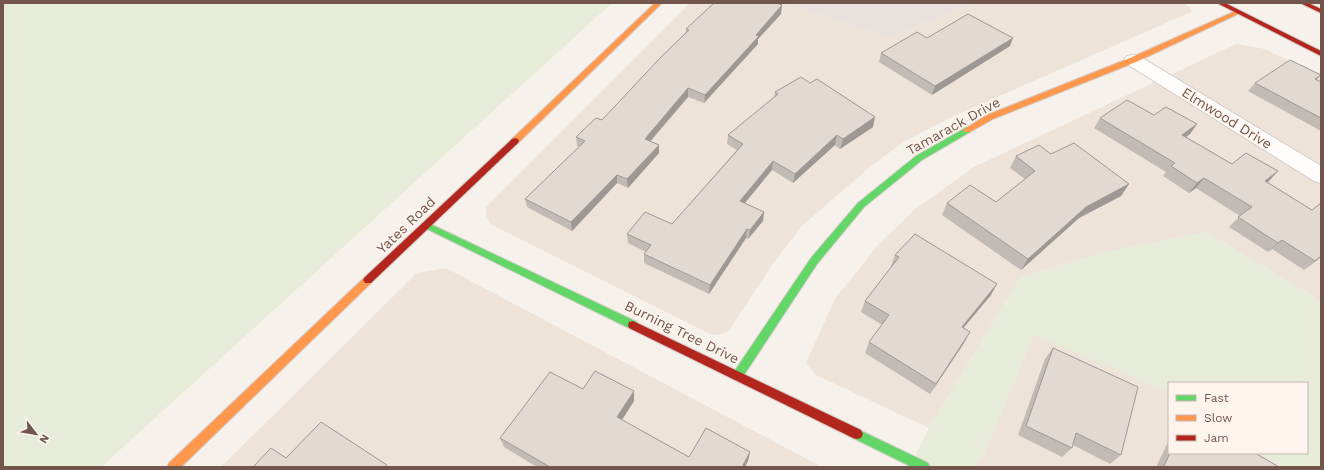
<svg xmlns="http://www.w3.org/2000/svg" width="1324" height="470" font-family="'Work Sans',sans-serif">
  <rect width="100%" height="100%" fill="#f6f1eb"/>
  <g fill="#eee3d9">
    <path d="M690 3H785L890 37 974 3H1184L1192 10 1191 12 954 116 905 141 871 166 803 225 774 262 729 330 721 334 712 335 490 224 486 215V207Z"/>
    <path d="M1236 44 1265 49 1321 77V301L1206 232 1101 253 1020 278 929 428 816 375 806 363 835 299 878 245 914 210 974 167Z"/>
    <path d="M446 268 822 467H221L417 273Z"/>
    <path d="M1034 334 1169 392V453H1260L1280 467H973L982 458Z"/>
  </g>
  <path fill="#e8e1dd" d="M785 3H974L890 37Z"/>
  <g fill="#e6ecd7">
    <path d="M3 3H612L101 467H3Z"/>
    <path d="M1206 232 1321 301V467H1280L1260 453H1307V383H1169V392L1034 335 982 458 973 467H910L929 428 1020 278 1101 253Z"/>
  </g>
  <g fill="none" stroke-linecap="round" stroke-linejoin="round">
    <g stroke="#d5cdc8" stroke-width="2">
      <path id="street" d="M1133 55 1139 56 1321 166V183L1314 181 1127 64 1124 60 1127 56Z"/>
    </g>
    <g stroke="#d5ccc8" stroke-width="2">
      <g id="fast">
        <path d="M967 127 970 128 971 130 970 132 922 160 864 207 817 264 742 378 738 380 734 378 733 375 734 372 811 258 858 203 916 156Z"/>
        <path d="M426 222 637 322 638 325 637 328 633 329 629 328 423 227 422 225Z"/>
        <path d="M857 429 928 463 930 467H912L853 438 851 434 853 430Z"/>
      </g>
    </g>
    <g stroke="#d5ccc8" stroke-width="2">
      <g id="slow">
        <path d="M655 3H662L518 143H512L511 141 512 139Z"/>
        <path d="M1238 10 1241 12 1240 13 1136 62 993 119 970 132H964L963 130 987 115 1130 58Z"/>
        <path d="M368 276 371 277 373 280 371 283 181 467H167L169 463 365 277Z"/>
      </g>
    </g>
    <g stroke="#d5ccc8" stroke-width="2">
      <g id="jam">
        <path d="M1217 3H1225L1321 51V56Z"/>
        <path d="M1300 3H1308L1321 9V13Z"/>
        <path d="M515 138 518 139 519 141 518 143 371 283H365L363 280 365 277 512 139Z"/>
        <path d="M633 321 861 430 863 434 861 438 857 439 853 438 629 328 628 325 629 322Z"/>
      </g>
    </g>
    <use href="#street" fill="#fefdfc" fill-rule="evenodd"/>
    <use href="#fast" fill="#63d668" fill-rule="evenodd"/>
    <use href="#slow" fill="#ff974d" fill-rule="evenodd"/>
    <use href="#jam" fill="#b3261e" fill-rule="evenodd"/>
  </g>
  <g fill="#c2bbb5">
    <path d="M781 14 758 39V44L704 103 688 97 651 141 659 145V153L628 188 617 183 572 231 527 207 525 199 579 147 577 146 576 137 602 120 686 32V29Z"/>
    <path d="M927 38 1010 46 932 95 879 62 881 53Z"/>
    <path d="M1321 75 1317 80 1321 82V131L1248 91 1255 83Z"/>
    <path d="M775 92 873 127 840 149 835 145 793 183 772 170 745 203 764 212 763 221 748 239 746 238 709 294 644 263V254L646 252 628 243 627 234 672 224 737 150 727 144 728 135 774 98Z"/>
    <path d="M1154 115 1197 124 1190 134 1186 137 1232 164 1269 181 1267 182 1312 210 1321 203V257L1304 270 1272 249 1268 252 1229 227 1240 216 1196 188 1189 193 1163 176 1166 172 1094 128 1100 118Z"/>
    <path d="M1051 154 1129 184 1121 196 1079 218 1021 270 942 215 947 203 996 202 1025 179 1010 168 1016 156Z"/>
    <path d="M895 255 991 295 963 328 964 343 930 394 865 353 869 342 882 325 861 312 865 301 892 267 891 266Z"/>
    <path d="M1053 348 1121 455 1110 464 1073 445 1072 448 1062 457 1018 435 1045 359Z"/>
    <path d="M583 389 634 391V401L622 420 689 457 750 452 748 461 745 467H537L504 447 500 438Z"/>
    <path d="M1169 440V453H1255L1279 467H1156Z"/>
  </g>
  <g fill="#9e9894">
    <path d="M782 5 781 14 758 39V44L704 103 705 95 756 35Z"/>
    <path d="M1013 38 1010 46 932 95 935 86Z"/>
    <path d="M688 88V97L645 147V139Z"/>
    <path d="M875 117 873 127 840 149 843 139Z"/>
    <path d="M1197 124 1190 134 1175 145 1182 135Z"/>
    <path d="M837 135 835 145 793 183 795 174Z"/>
    <path d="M659 145V153L628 188 627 179Z"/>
    <path d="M773 161 772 170 739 210 740 201Z"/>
    <path d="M1278 171 1269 181 1256 191 1265 181Z"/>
    <path d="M617 175V183L572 231 571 222Z"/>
    <path d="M1204 178 1196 188 1189 193 1197 183Z"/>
    <path d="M1129 184 1121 196 1079 218 1021 270 1028 259 1086 207Z"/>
    <path d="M764 212 763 221 748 239 750 230Z"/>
    <path d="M747 229 746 238 709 294 710 285Z"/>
    <path d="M1282 240 1272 249 1268 252 1278 243Z"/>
    <path d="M1321 256V257L1304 270 1315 261Z"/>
    <path d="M997 284 991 295 955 338 962 327Z"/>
    <path d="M970 332 964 343 930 394 936 384Z"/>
    <path d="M634 391V401L618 426 617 417Z"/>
    <path d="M750 452 748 461 745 467H742Z"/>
  </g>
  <g fill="#e2d9d3" stroke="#9e9894">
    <path d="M714 3H776L782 5 756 35 759 36 705 95 688 88 645 139 659 145 627 179 617 175 571 222 525 199 585 141 576 137 596 118 602 120 661 57 689 30 686 29Z"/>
    <path d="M968 14 1013 38 935 86 881 53 917 32 927 38Z"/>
    <path d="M1290 60 1321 75 1315 79 1321 82V118L1255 83Z"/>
    <path d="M801 77 810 83 817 79 875 117 843 139 837 135 795 174 773 161 740 201 764 212 750 230 747 229 710 285 644 254 651 245 627 234 645 212 672 224 743 144 728 135 778 94 775 92Z"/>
    <path d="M1127 100 1154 115 1166 107 1197 124 1182 135 1232 164 1246 153 1278 171 1265 181 1312 210 1321 203V256L1315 261 1282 240 1278 243 1238 217 1252 207 1204 178 1197 183 1171 166 1175 163 1100 118Z"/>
    <path d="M1074 143 1129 184 1086 207 1028 259 947 203 970 185 996 202 1035 171 1016 156 1039 145 1051 154Z"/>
    <path d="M915 234 997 284 962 327 970 332 936 384 869 342 889 315 865 301 899 257 895 255Z"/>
    <path d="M1053 348 1138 387 1121 455 1076 433 1072 448 1026 426Z"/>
    <path d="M595 371 634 391 617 417 689 457 706 428 750 452 742 467H550L500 438 550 372 583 389Z"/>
    <path d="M321 422 387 465 385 467H253L271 448 286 458Z"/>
    <path d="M1170 453H1255L1279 467H1165L1164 466Z"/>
  </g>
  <g text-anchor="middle" stroke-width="3" stroke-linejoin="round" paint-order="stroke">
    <g font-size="14" fill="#72564e" stroke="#fdf5ed">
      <text transform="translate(1227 118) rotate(32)" y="5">Elmwood Drive</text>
      <text transform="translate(953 126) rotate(-29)" y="5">Tamarack Drive</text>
      <text transform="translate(406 225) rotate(-44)" y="5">Yates Road</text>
      <text transform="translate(682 332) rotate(26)" y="5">Burning Tree Drive</text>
    </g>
  </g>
  <rect width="1324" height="470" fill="none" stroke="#72564e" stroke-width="8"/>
  <rect x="1168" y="382" width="140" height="72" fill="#fdf5ed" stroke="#c5b5ad"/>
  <rect x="1176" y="395" width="20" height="6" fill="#63d668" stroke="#c5b5ad"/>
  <text x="1204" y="402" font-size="12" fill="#72564e">Fast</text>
  <rect x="1176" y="415" width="20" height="6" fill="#ff974d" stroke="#c5b5ad"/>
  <text x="1204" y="422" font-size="12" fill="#72564e">Slow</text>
  <rect x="1176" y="435" width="20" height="6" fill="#b3261e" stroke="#c5b5ad"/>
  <text x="1204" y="442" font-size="12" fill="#72564e">Jam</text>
  <g transform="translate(36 434) rotate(121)" stroke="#fdf5ed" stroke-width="3" paint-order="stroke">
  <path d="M0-3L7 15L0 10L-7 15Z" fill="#72564e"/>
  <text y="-6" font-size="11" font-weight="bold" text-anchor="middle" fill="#72564e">N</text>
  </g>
</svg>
